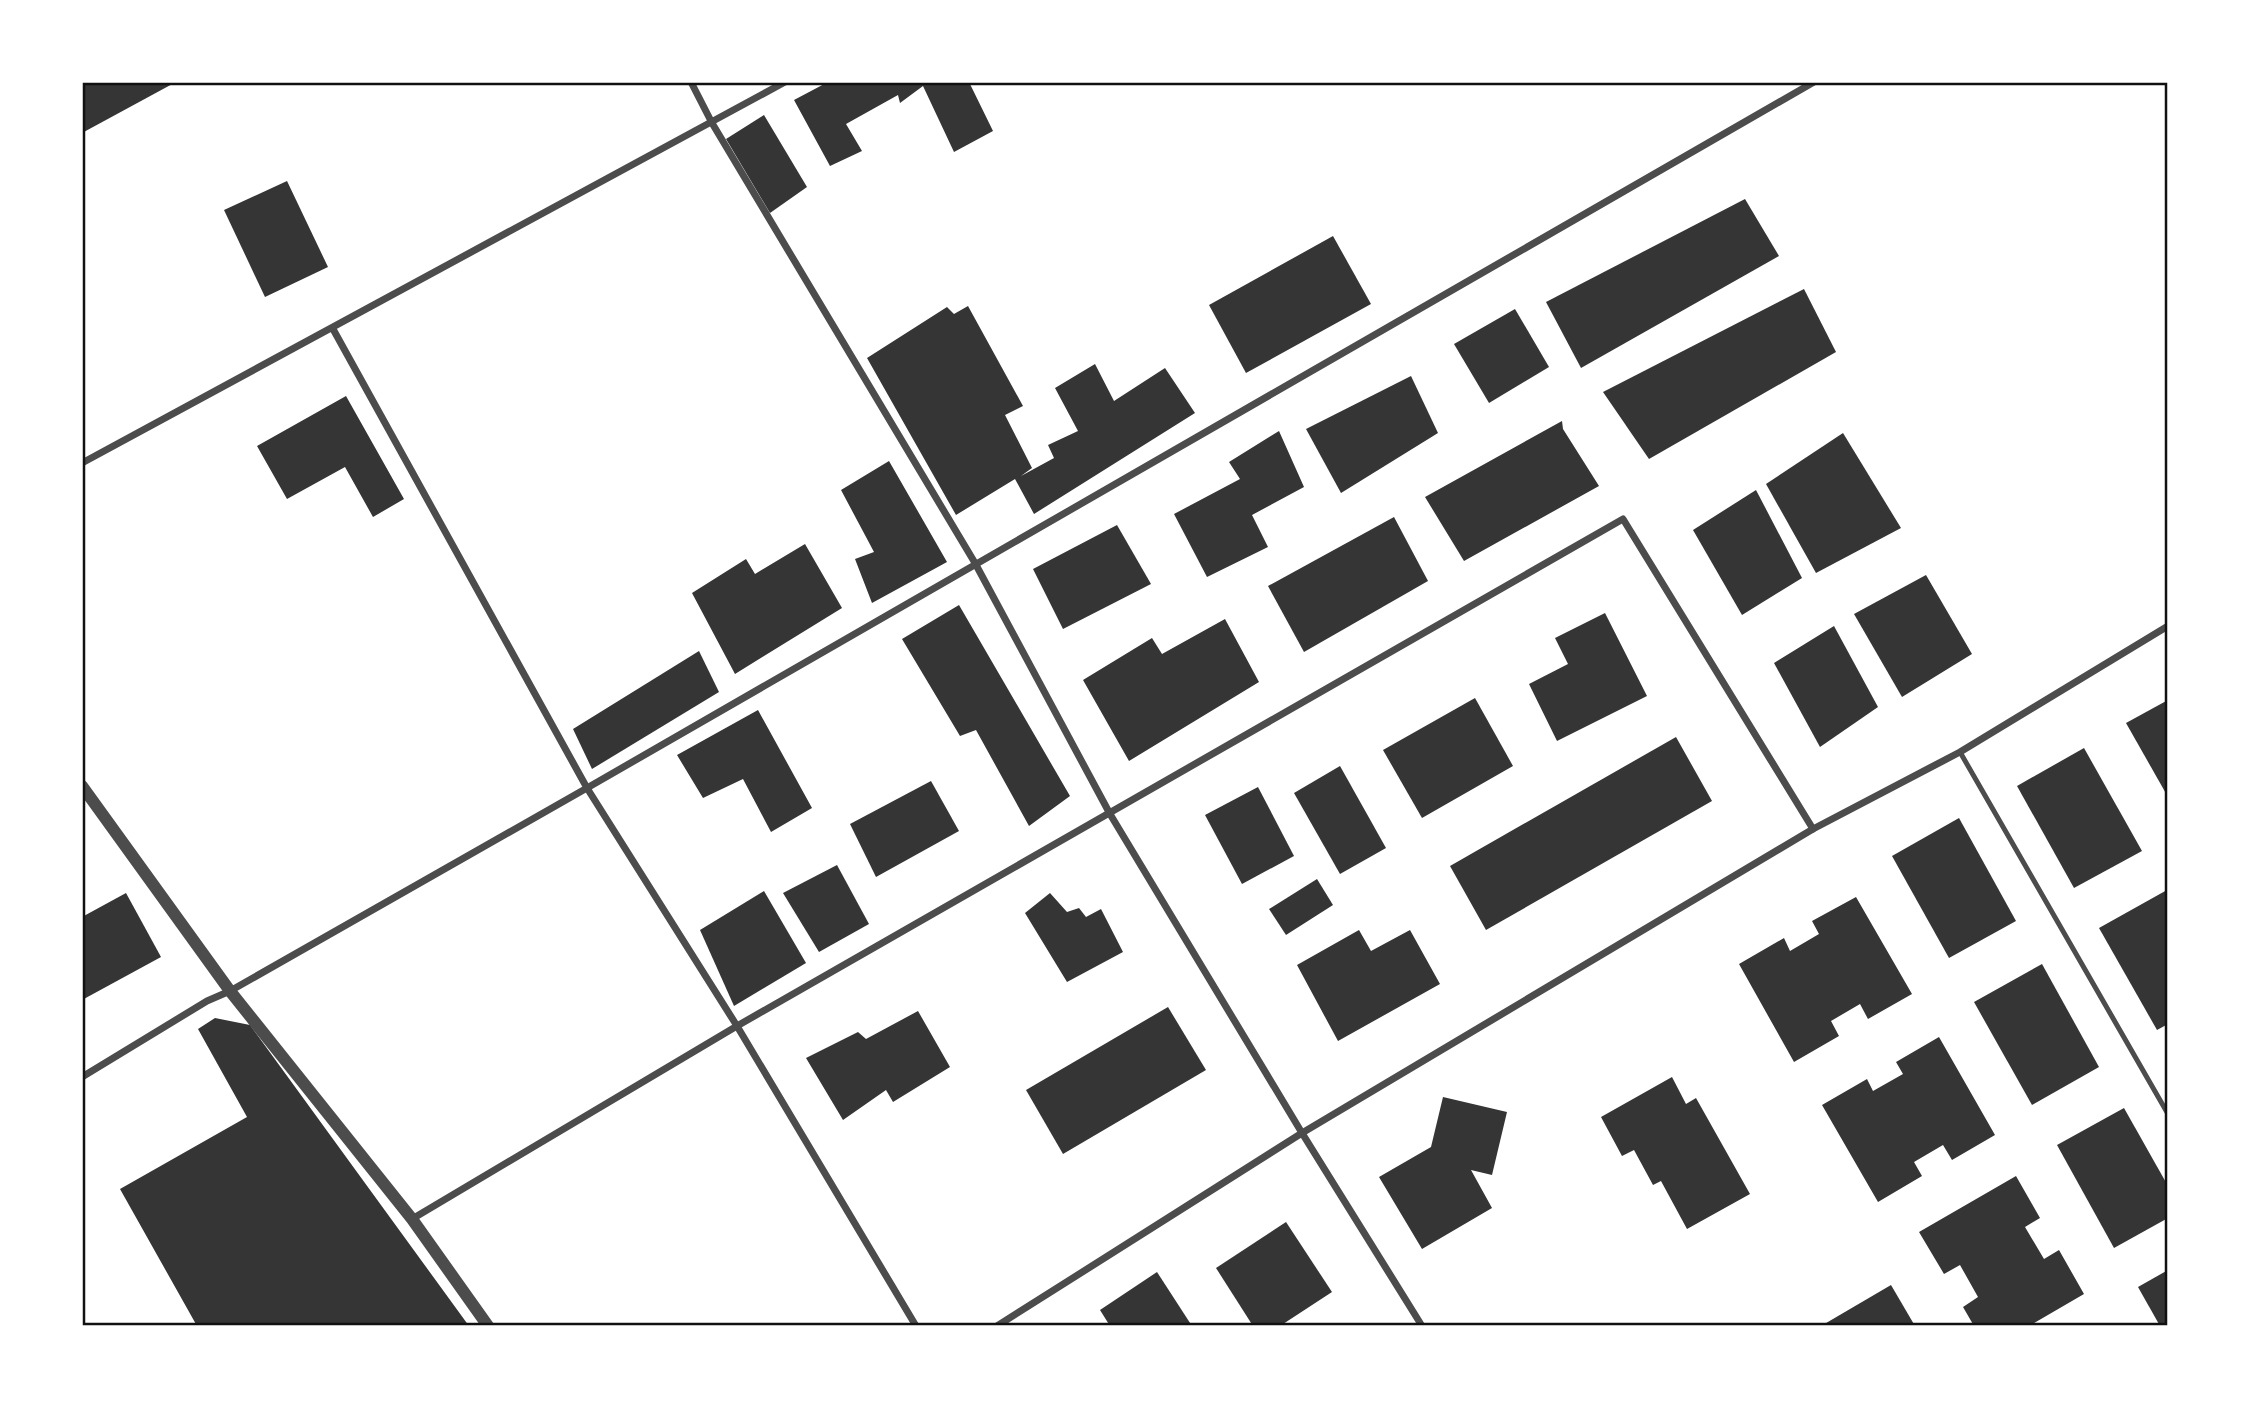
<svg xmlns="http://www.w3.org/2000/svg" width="2250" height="1408" font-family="'Nunito Sans',sans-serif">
  <rect width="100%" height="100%" fill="#fff"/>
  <g fill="#353535">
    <path d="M82 82H176L82 133Z"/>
    <path d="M828 82H969L993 131 954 152 923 86 900 103 898 95 846 124 862 151 830 166 794 100Z"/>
    <path d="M764 115 807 187 770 213 726 139Z"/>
    <path d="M287 181 328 267 265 297 224 210Z"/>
    <path d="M1745 199 1779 256 1581 368 1546 302Z"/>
    <path d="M1333 236 1371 304 1246 373 1209 305Z"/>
    <path d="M1804 289 1836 352 1649 459 1603 392Z"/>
    <path d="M968 306 1023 406 1005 415 1032 468 1021 476 1054 458 1048 445 1078 431 1055 388 1095 364 1114 401 1165 368 1195 413 1034 514 1015 479 956 515 867 358 947 307 954 314Z"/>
    <path d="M1515 309 1549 367 1489 403 1454 344Z"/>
    <path d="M1411 376 1438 433 1341 493 1306 429Z"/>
    <path d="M346 396 404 499 373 517 345 467 287 499 257 446Z"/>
    <path d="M1562 421 1563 429 1599 486 1464 561 1425 497Z"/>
    <path d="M1279 431 1304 487 1252 515 1268 547 1207 577 1174 514 1240 479 1229 462Z"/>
    <path d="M1843 433 1901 528 1816 573 1766 484Z"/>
    <path d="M889 461 947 562 872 603 855 559 874 552 841 490Z"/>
    <path d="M1756 490 1802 578 1742 615 1693 530Z"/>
    <path d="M1394 517 1428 581 1304 652 1268 586Z"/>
    <path d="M1117 525 1151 584 1063 629 1033 569Z"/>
    <path d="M805 544 842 608 735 674 692 593 746 559 755 574Z"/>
    <path d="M1926 575 1972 654 1902 697 1854 614Z"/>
    <path d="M959 605 1070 796 1029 826 976 730 960 736 902 639Z"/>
    <path d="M1605 613 1647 696 1557 741 1529 684 1568 664 1555 638Z"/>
    <path d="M1225 619 1259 682 1129 761 1083 680 1152 638 1162 654Z"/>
    <path d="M1834 626 1878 707 1820 747 1774 663Z"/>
    <path d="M699 651 719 692 592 769 573 729Z"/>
    <path d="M1475 698 1513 766 1422 818 1383 750Z"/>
    <path d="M2168 700V797L2126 723Z"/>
    <path d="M758 710 812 808 771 832 743 779 703 798 677 755Z"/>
    <path d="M1676 737 1712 801 1486 930 1450 866Z"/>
    <path d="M2084 748 2142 851 2074 888 2017 786Z"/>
    <path d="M1340 766 1386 848 1340 874 1294 793Z"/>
    <path d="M931 781 959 831 876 877 850 824Z"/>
    <path d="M1258 787 1294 856 1242 884 1205 815Z"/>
    <path d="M1959 818 2016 921 1949 958 1892 856Z"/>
    <path d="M837 865 869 924 819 952 783 893Z"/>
    <path d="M1317 879 1333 905 1286 935 1269 909Z"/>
    <path d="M2167 890 2168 1024 2157 1030 2099 928Z"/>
    <path d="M764 891 806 963 734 1006 700 930Z"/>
    <path d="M126 893 161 957 82 1000V917Z"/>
    <path d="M1050 893 1067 912 1079 908 1086 917 1101 909 1123 952 1067 982 1025 913Z"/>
    <path d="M1856 897 1912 994 1868 1019 1860 1004 1831 1021 1839 1036 1794 1062 1739 964 1784 938 1790 951 1819 934 1812 921Z"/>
    <path d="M1359 930 1371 951 1410 930 1440 984 1338 1041 1297 965Z"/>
    <path d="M2042 964 2099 1067 2032 1105 1974 1002Z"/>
    <path d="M1168 1007 1206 1070 1063 1154 1026 1090Z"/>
    <path d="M918 1011 950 1067 893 1102 886 1090 843 1120 806 1058 858 1032 866 1039Z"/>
    <path d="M215 1018 250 1025 469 1326H197L120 1189 247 1117 198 1029Z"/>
    <path d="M1939 1037 1995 1135 1952 1160 1943 1145 1914 1162 1922 1176 1878 1202 1822 1105 1867 1079 1873 1091 1903 1074 1896 1062Z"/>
    <path d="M1672 1077 1686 1104 1696 1098 1750 1194 1687 1229 1661 1181 1653 1185 1634 1150 1622 1156 1601 1117Z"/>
    <path d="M1443 1097 1507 1112 1492 1175 1471 1170 1492 1208 1422 1249 1379 1177 1431 1147Z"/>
    <path d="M2124 1108 2168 1186V1218L2114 1248 2057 1145Z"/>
    <path d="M2016 1176 2040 1218 2025 1227 2044 1259 2059 1250 2084 1294 2029 1326H1974L1963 1307 1978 1297 1960 1265 1944 1274 1919 1232Z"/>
    <path d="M1286 1222 1332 1292 1280 1326H1253L1216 1268Z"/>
    <path d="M2168 1270V1326H2160L2138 1287Z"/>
    <path d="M1157 1272 1192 1326H1110L1100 1310Z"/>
    <path d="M1891 1285 1915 1326H1821Z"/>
  </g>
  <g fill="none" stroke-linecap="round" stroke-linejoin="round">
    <path stroke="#4c4c4c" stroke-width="5" d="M1960 752 2168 1114"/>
    <g stroke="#4c4c4c" stroke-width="7">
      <path d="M691 82 712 123 975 563 1110 814 1302 1133 1422 1326"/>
      <path d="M333 329 587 788 737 1026 916 1326"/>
      <path d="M82 463 785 82"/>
      <path d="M82 1077 207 1001 230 991 587 788 1814 82"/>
      <path d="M412 1219 737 1026 1623 519 1813 829"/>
      <path d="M997 1326 1302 1133 1813 829 1960 752 2168 626"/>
    </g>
    <path stroke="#4c4c4c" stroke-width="12" d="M82 786 230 991 412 1219 488 1326"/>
  </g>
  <rect width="2250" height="1408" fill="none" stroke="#ffffff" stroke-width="168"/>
  <rect x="84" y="84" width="2082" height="1240" fill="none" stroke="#111" stroke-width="2.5"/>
</svg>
